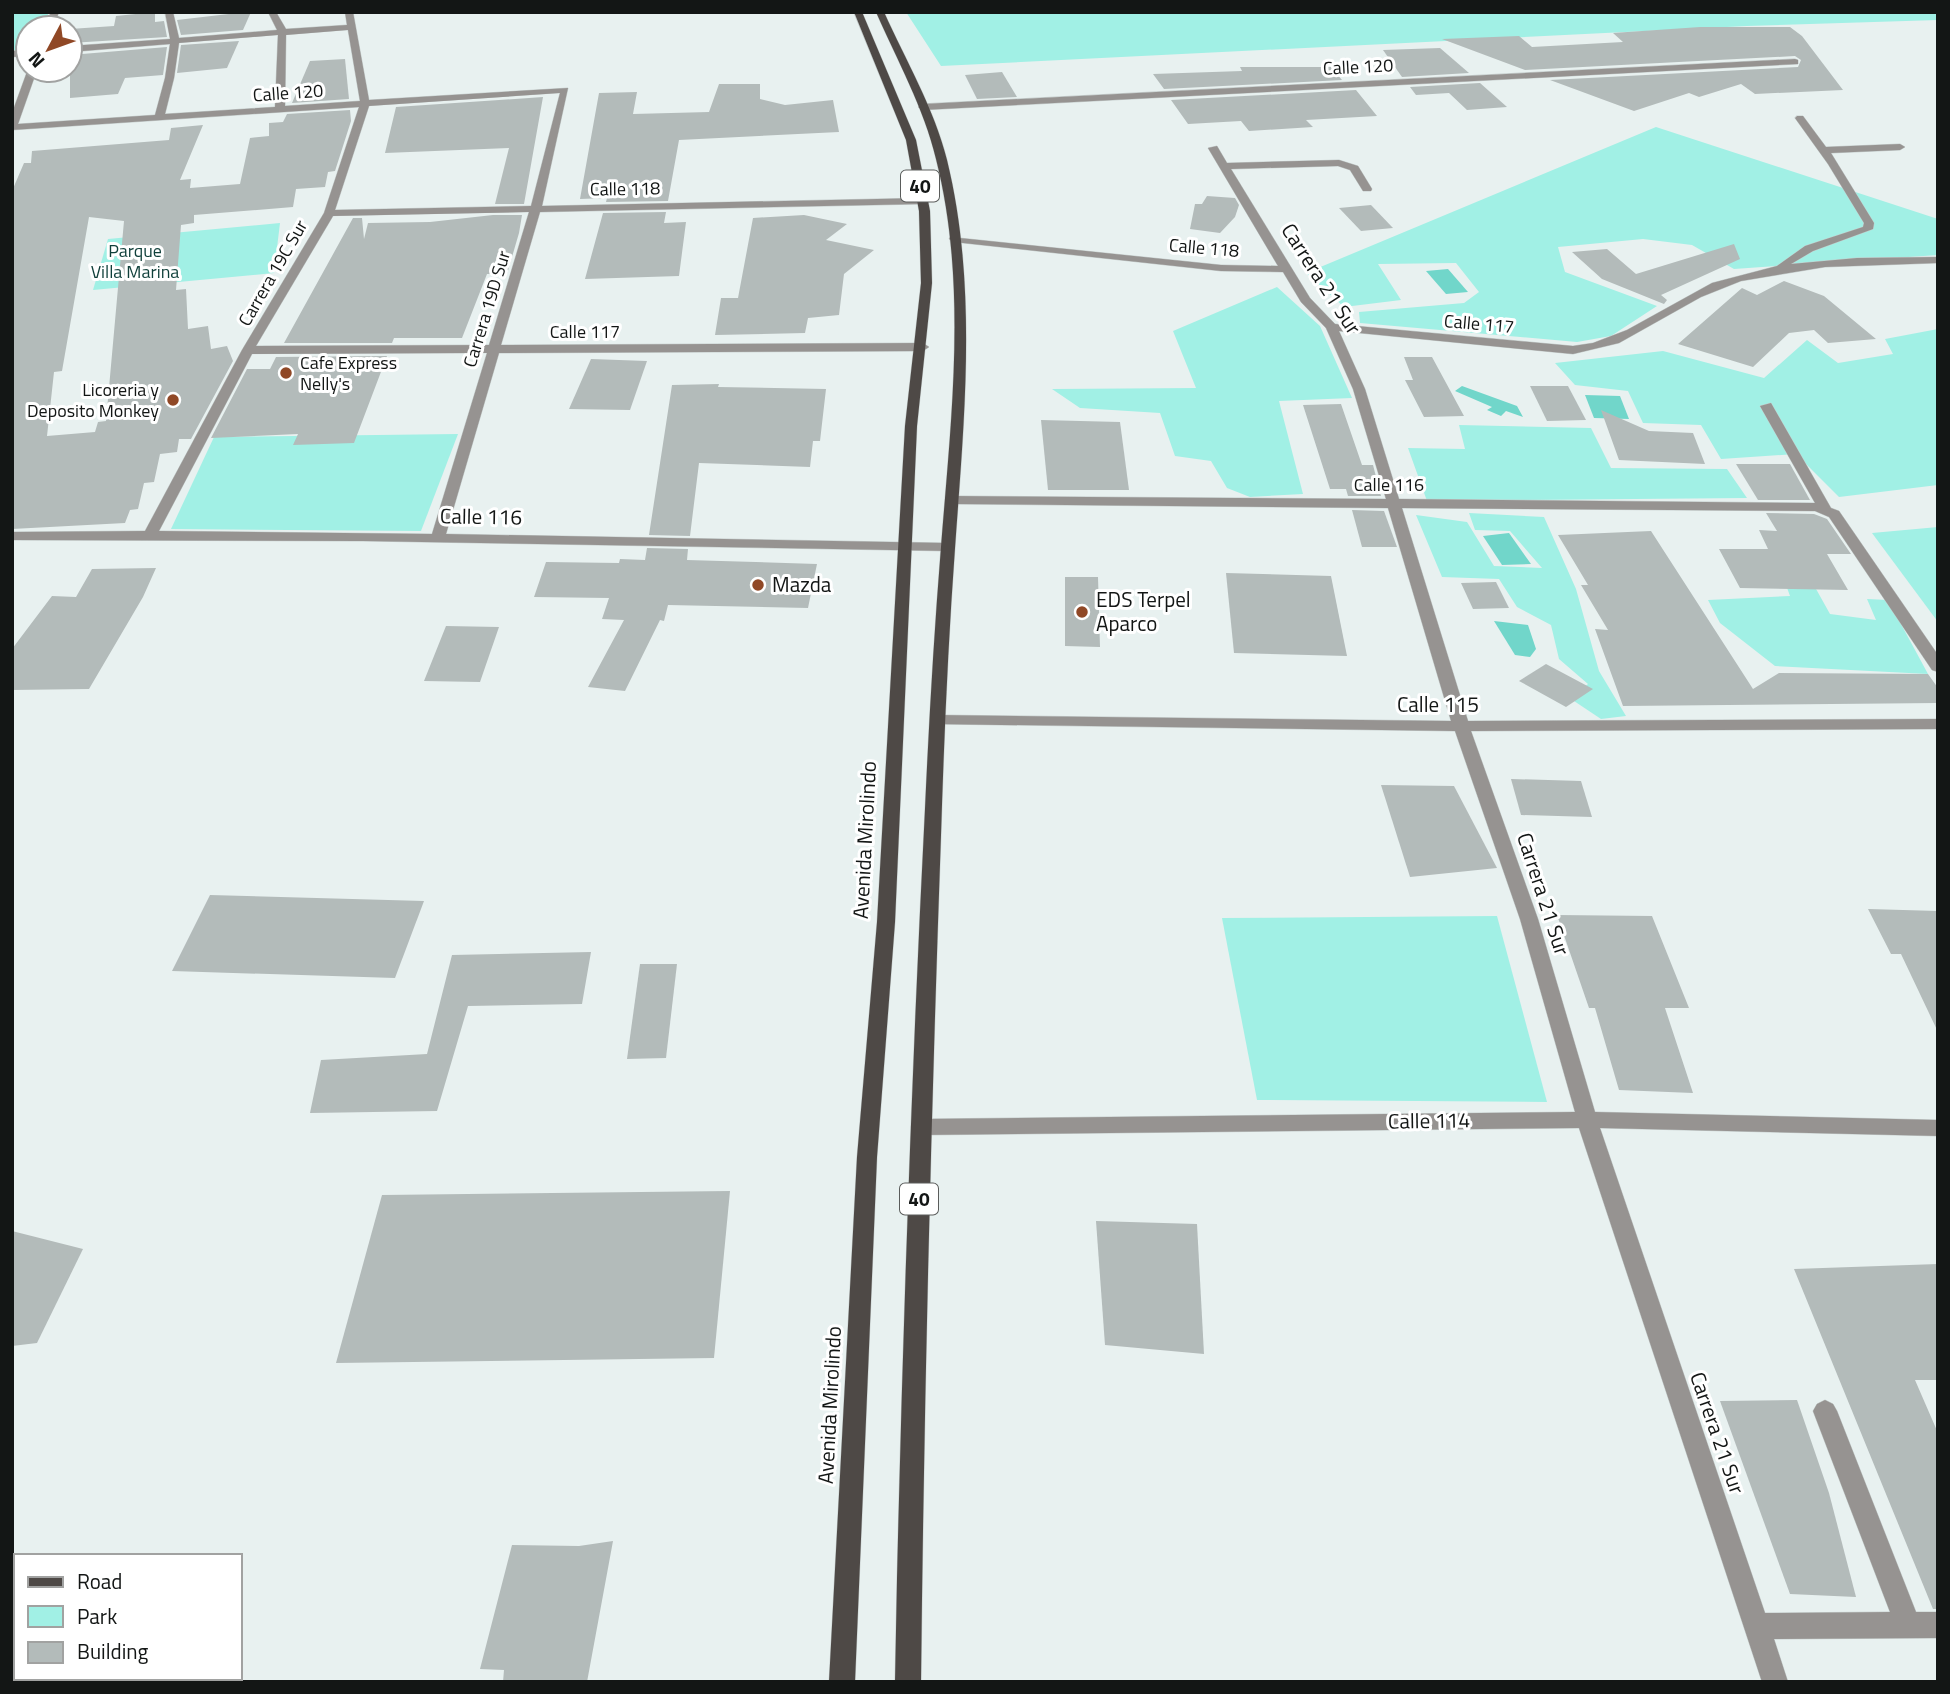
<svg xmlns="http://www.w3.org/2000/svg" width="1950" height="1694" font-family="'Titillium Web',sans-serif">
  <rect width="100%" height="100%" fill="#e8f1f0"/>
  <g fill="#a1f0e5">
    <path d="M12 12H49L42 28H28V52L12 53Z"/>
    <path d="M906 12H1938V20L1747 26 941 66Z"/>
    <path d="M1656 127 1938 219V255L1734 269 1692 245 1643 239 1558 247 1565 272 1657 306 1611 336 1577 342 1360 323 1359 312 1464 303 1479 292 1456 263 1378 264 1401 300 1344 307 1306 273Z"/>
    <path d="M280 223 274 273 93 290 108 239Z"/>
    <path d="M1277 287 1320 326 1352 398 1279 401 1303 494 1250 497 1227 488 1211 461 1175 456 1160 413 1080 408 1052 389 1196 388 1173 331Z"/>
    <path d="M1938 329V485L1839 497 1796 454 1721 459 1701 425 1643 423 1628 391 1575 385 1555 363 1663 351 1764 378 1807 340 1838 363 1893 354 1885 339Z"/>
    <path d="M1459 425 1591 428 1611 468 1727 469 1747 498 1427 501 1408 448 1465 449Z"/>
    <path d="M458 434 421 531 171 529 214 437Z"/>
    <path d="M1469 513 1544 517 1576 589 1599 671 1626 716 1601 719 1571 699 1588 684 1559 659 1551 625 1517 607 1499 579 1442 577 1416 515 1467 522 1494 566 1542 568 1510 531 1475 530Z"/>
    <path d="M1938 527V622L1872 533Z"/>
    <path d="M1781 571H1806L1830 614 1876 620 1867 599 1888 600 1928 674 1775 666 1720 623 1708 600 1790 596Z"/>
    <path d="M1497 916 1547 1102 1257 1100 1222 918Z"/>
  </g>
  <g fill="#71d6ca">
    <path d="M1448 269 1468 292 1446 294 1426 271Z"/>
    <path d="M1462 386 1517 406 1523 417 1506 411 1501 416 1487 410 1492 407 1455 391Z"/>
    <path d="M1585 395 1620 396 1629 419 1594 418Z"/>
    <path d="M1509 533 1531 564 1502 565 1483 536Z"/>
    <path d="M1494 621 1528 625 1536 649 1530 657 1515 655Z"/>
  </g>
  <g fill="#b3bbba" fill-rule="evenodd">
    <path d="M155 12V22L164 21 167 37 70 43V29L114 26 116 16Z"/>
    <path d="M246 12H251L243 30 181 35 177 20Z"/>
    <path d="M1700 27H1790L1802 36 1843 90 1755 94 1741 84 1699 97 1689 93 1634 111 1550 80 1798 67 1801 60 1795 56 1525 70 1442 39 1519 36 1532 47 1623 42 1613 33Z"/>
    <path d="M239 41 227 68 177 73 181 45Z"/>
    <path d="M167 47 163 75 125 78 118 94 70 98V55Z"/>
    <path d="M1440 48 1469 73 1402 77 1383 50Z"/>
    <path d="M345 59 349 99 292 103 310 61Z"/>
    <path d="M1240 67H1331L1342 80 1164 89 1153 74 1242 71Z"/>
    <path d="M1002 72 1017 97 977 99 965 75Z"/>
    <path d="M1480 83 1507 107 1467 110 1449 93 1416 95 1410 87Z"/>
    <path d="M719 84H760V99L785 105 833 100 839 132 679 140 668 201 606 202 607 198 580 199 599 93 637 92 633 114 709 112Z"/>
    <path d="M1356 90 1377 116 1306 120 1313 127 1249 131 1241 121 1188 124 1171 100Z"/>
    <path d="M543 97 524 204H495L509 148 385 153 396 107Z"/>
    <path d="M350 110 351 121 335 171 328 172 325 187 296 189 293 207 194 215V223L181 225 176 290 186 289 188 329 208 326 211 349 227 346 233 361 191 439H179L177 452 160 454 154 482 144 483 138 509 130 510 125 523 12 529V191L24 163H31L32 151 169 140 171 128 203 125 180 180 191 179 190 188 240 184 250 138 269 136V123L283 122 287 114ZM89 217 124 221 106 421 98 422 95 432 47 436 54 372 62 371Z"/>
    <path d="M1207 196 1235 198 1239 205 1235 217 1220 233 1190 229 1195 204H1202Z"/>
    <path d="M1371 205 1393 228 1361 231 1339 208Z"/>
    <path d="M666 212 664 223 686 222 679 276 585 279 603 213Z"/>
    <path d="M493 215H522L519 233 507 274H487L462 338H394L392 343H284L353 218H362L364 239 368 223 430 222Z"/>
    <path d="M804 215 847 224 826 240 874 250 844 274 839 315 808 318 805 333 715 335 721 298H738L753 218Z"/>
    <path d="M1734 244 1740 259 1661 295 1667 300 1664 304 1602 279 1572 252 1607 249 1636 274Z"/>
    <path d="M1784 281 1824 296 1876 339 1828 343 1814 330 1789 333 1753 367 1678 344 1742 288 1757 295Z"/>
    <path d="M387 356 354 443 293 445 298 434 211 438 247 369H270L276 357Z"/>
    <path d="M1404 357H1432L1464 416 1424 417 1405 380H1413Z"/>
    <path d="M591 359 647 361 630 410 569 409Z"/>
    <path d="M719 384 718 387 826 389 820 441H813L810 467 699 463 690 536 649 535 672 385Z"/>
    <path d="M1530 386H1568L1586 420 1547 421Z"/>
    <path d="M1341 404 1362 465H1373L1381 496H1348L1346 489H1330L1303 405Z"/>
    <path d="M1601 410 1649 431 1693 433 1705 464 1619 460Z"/>
    <path d="M1041 420 1120 422 1129 490H1048Z"/>
    <path d="M1736 464H1790L1810 500H1758Z"/>
    <path d="M1352 510 1384 511 1397 547H1362Z"/>
    <path d="M1766 513 1814 514 1827 519 1851 554H1827L1848 590 1740 588 1719 549H1768L1759 530 1777 531Z"/>
    <path d="M1651 531 1753 689 1779 673 1928 674 1938 688V703L1623 706 1595 629 1608 630 1581 585H1588L1558 535Z"/>
    <path d="M647 548 688 549 687 560 817 564 808 608 668 605 664 621 660 620 625 691 588 687 624 620 602 619 609 598 534 597 546 562 619 563 620 559 645 560Z"/>
    <path d="M156 568 143 597 89 689 12 690V649L52 596 76 597 92 569Z"/>
    <path d="M1226 573 1331 576 1347 656 1234 653Z"/>
    <path d="M1065 577H1098L1100 647 1065 646Z"/>
    <path d="M1496 582 1509 608 1473 609 1461 583Z"/>
    <path d="M446 626 499 627 480 682 424 681Z"/>
    <path d="M1546 664 1593 689 1566 707 1519 681Z"/>
    <path d="M1511 779 1581 781 1592 817 1521 815Z"/>
    <path d="M1381 785 1454 786 1497 868 1410 877Z"/>
    <path d="M210 895 424 901 395 978 172 971Z"/>
    <path d="M1868 909 1938 911V1032L1901 954H1891Z"/>
    <path d="M1557 915 1652 916 1689 1008H1665L1693 1093 1619 1090 1595 1008H1589Z"/>
    <path d="M591 952 582 1004 468 1006 437 1111 310 1113 321 1060 427 1054 452 955Z"/>
    <path d="M640 964H677L666 1058 627 1059Z"/>
    <path d="M730 1191 714 1358 336 1363 382 1195Z"/>
    <path d="M1096 1221 1197 1224 1204 1354 1105 1345Z"/>
    <path d="M12 1231 83 1249 37 1343 12 1346Z"/>
    <path d="M1938 1264V1380H1915L1938 1433V1609H1933L1794 1269Z"/>
    <path d="M1797 1400 1829 1493 1856 1597 1790 1594 1720 1401Z"/>
    <path d="M613 1541 587 1682H503L504 1670 480 1669 512 1545 579 1546Z"/>
  </g>
  <g fill="none" stroke-linecap="round" stroke-linejoin="round">
    <g stroke="#c6cecd" stroke-width="1">
      <g id="minor">
        <path d="M51 12H59L53 28H45Z"/>
        <path d="M165 12H173L179 38 277 30 268 12H276L286 29 347 25 345 12H353L369 100 568 88 542 206 923 198 928 201 923 204 540 212 501 345 923 343 929 347 923 351 499 353 446 534 948 543 955 547 948 551 363 541 12 540V532L145 531 242 350 324 213 359 107 12 130V113L28 69 37 70 18 124 155 115 165 78 170 44 70 52V46L170 39ZM348 30 360 101 285 106 286 35ZM278 35 275 107 165 114 174 78 179 43ZM560 93 531 206 335 210 369 106ZM529 212 489 345 256 346 333 216ZM487 353 432 534 159 531 252 354Z"/>
        <path d="M28 50V56L12 57V51Z"/>
        <path d="M1795 59 1798 60V64L923 110 918 107 923 104Z"/>
        <path d="M1797 116H1803L1826 147 1900 144 1905 147 1900 150 1831 153 1874 223 1873 229 1813 251 1791 264 1857 258 1938 257V263L1825 267 1741 281 1701 297 1619 343 1573 354 1339 331 1365 389 1399 499 1815 503 1760 406 1771 403 1831 508 1839 511 1938 655V672L1932 670 1829 517 1815 511 1402 508 1468 721 1938 719V729L1471 731 1538 919 1595 1112 1938 1120V1136L1600 1128 1765 1613 1890 1612 1813 1411 1817 1404 1825 1400 1833 1404 1837 1411 1916 1612H1938V1638L1774 1639 1788 1682H1762L1579 1128 921 1135 914 1133 911 1127 914 1121 921 1119 1575 1112 1520 919 1455 731 932 724 930 720 932 716 938 715 1451 721 1388 508 952 504 945 500 952 496 1386 499 1353 389 1326 328 1301 302 1283 272 1221 271 954 242 949 239 950 237 1221 265 1278 266 1208 148 1217 146 1227 163 1339 160 1358 166 1372 189 1371 191H1363L1350 170 1338 166 1231 169 1310 298 1335 324 1573 346 1593 343 1627 330 1712 283 1777 266 1805 246 1863 227 1864 223 1828 164 1795 118Z"/>
      </g>
    </g>
    <g stroke="#c6cecd" stroke-width="1">
      <g id="primary">
        <path d="M854 12H862L916 140 930 211 932 283 917 426 895 922 877 1157 855 1682H829L857 1157 877 922 905 426 921 283 919 211 906 140Z"/>
        <path d="M876 12H884C906 61 934 108 947 160 978 287 964 420 955 548 948 644 944 739 941 835 931 1117 924 1399 921 1682H895L897 1579C903 1322 912 1065 925 809 929 721 934 634 941 547 951 419 968 285 936 159 924 108 897 60 876 12Z"/>
      </g>
    </g>
    <use href="#minor" fill="#969391" fill-rule="evenodd"/>
    <use href="#primary" fill="#4e4946" fill-rule="evenodd"/>
  </g>
  <g fill="#904826" stroke="#fff" stroke-width="2.5">
    <circle cx="286" cy="373" r="7"/>
    <circle cx="173" cy="400" r="7"/>
    <circle cx="758" cy="585" r="7"/>
    <circle cx="1082" cy="612" r="7"/>
  </g>
  <g text-anchor="middle" stroke-width="6" stroke-linejoin="round" paint-order="stroke">
    <g font-size="18" fill="#131615" stroke="#fff">
      <text transform="translate(1358 67) rotate(-3)" y="6">Calle 120</text>
      <text transform="translate(288 93) rotate(-4)" y="6">Calle 120</text>
      <text transform="translate(625 189) rotate(-1)" y="6">Calle 118</text>
      <text transform="translate(1204 248) rotate(5)" y="6">Calle 118</text>
      <text transform="translate(273 273) rotate(-60)" y="6">Carrera 19C Sur</text>
      <text transform="translate(487 309) rotate(-73)" y="6">Carrera 19D Sur</text>
      <text transform="translate(1479 324) rotate(5)" y="6">Calle 117</text>
      <text x="585" y="338">Calle 117</text>
      <text x="1389" y="491">Calle 116</text>
    </g>
    <g font-size="18" fill="#0f3f3a" stroke="#fff">
      <text x="135" y="257">Parque<tspan x="135" dy="21">Villa Marina</tspan></text>
    </g>
    <g font-size="18" fill="#131615" stroke="#fff" text-anchor="start">
      <text x="300" y="369">Cafe Express<tspan x="300" dy="21">Nelly's</tspan></text>
      <text x="159" y="396" text-anchor="end">Licoreria y<tspan x="159" dy="21">Deposito Monkey</tspan></text>
    </g>
    <g fill="#fff" stroke="#5a5c5b" stroke-width="2">
      <rect x="901" y="170.5" width="38" height="31" rx="5"/>
      <rect x="900" y="1183.5" width="38" height="31" rx="5"/>
    </g>
    <g font-size="19" font-weight="bold" fill="#131615">
      <text x="920" y="193">40</text>
      <text x="919" y="1206">40</text>
    </g>
    <g font-size="21" fill="#131615" stroke="#fff">
      <text transform="translate(1321 279) rotate(57)" y="7">Carrera 21 Sur</text>
      <text transform="translate(481 517) rotate(1)" y="7">Calle 116</text>
      <text x="1438" y="712">Calle 115</text>
      <text transform="translate(865 840) rotate(-87)" y="7">Avenida Mirolindo</text>
      <text transform="translate(1543 894) rotate(72)" y="7">Carrera 21 Sur</text>
      <text transform="translate(1429 1121) rotate(-1)" y="7">Calle 114</text>
      <text transform="translate(830 1405) rotate(-87)" y="7">Avenida Mirolindo</text>
      <text transform="translate(1717 1433) rotate(71)" y="7">Carrera 21 Sur</text>
    </g>
    <g font-size="21" fill="#131615" stroke="#fff" text-anchor="start">
      <text x="772" y="592">Mazda</text>
      <text x="1096" y="607">EDS Terpel<tspan x="1096" dy="24">Aparco</tspan></text>
    </g>
  </g>
  <rect width="1950" height="1694" fill="none" stroke="#131615" stroke-width="28"/>
  <rect x="14" y="1554" width="228" height="126" fill="#ffffff" stroke="#a1a2a1" stroke-width="2"/>
  <rect x="28" y="1577" width="35" height="10" fill="#4e4946" stroke="#a1a2a1" stroke-width="2"/>
  <text x="77" y="1589" font-size="21" fill="#131615">Road</text>
  <rect x="28" y="1606" width="35" height="21" fill="#a1f0e5" stroke="#a1a2a1" stroke-width="2"/>
  <text x="77" y="1624" font-size="21" fill="#131615">Park</text>
  <rect x="28" y="1642" width="35" height="21" fill="#b3bbba" stroke="#a1a2a1" stroke-width="2"/>
  <text x="77" y="1659" font-size="21" fill="#131615">Building</text>
  <g transform="translate(49 49) rotate(229)"><circle r="33" fill="#ffffff" stroke="#a1a2a1" stroke-width="2"/>
  <path d="M0-5L12 26L0 18L-12 26Z" fill="#904826"/>
  <text y="-10" font-size="19" font-weight="bold" text-anchor="middle" fill="#131615">N</text>
  </g>
</svg>
